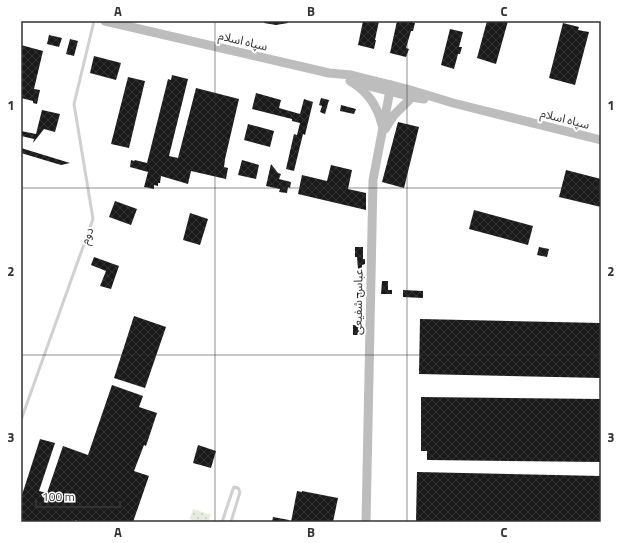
<svg xmlns="http://www.w3.org/2000/svg" width="622" height="543" font-family="'Titillium Web','Noto Sans Arabic',sans-serif">
  <defs>
    <pattern id="grass-dots" width="8" height="8" patternUnits="userSpaceOnUse"><rect width="8" height="8" fill="#e6ecdf"/><path d="M2 2h.1M6 6h.1" fill="none" stroke="#c6cbc0" stroke-width="1.8" stroke-linecap="round"/></pattern>
    <pattern id="building-cross-hatch" width="8" height="8" patternUnits="userSpaceOnUse"><rect width="8" height="8" fill="#1a1a1a"/><path d="M0 0l8 8M0 8l8-8" fill="none" stroke="#333"/></pattern>
  </defs>
  <rect width="100%" height="100%" fill="#fff"/>
  <path fill="url(#grass-dots)" d="M193 509 211 515 208 522H197L190 519Z"/>
  <g fill="url(#building-cross-hatch)">
    <path d="M264 21H287L288 23 276 25 264 23Z"/>
    <path d="M363 21H379L375 40H376L374 49 358 45Z"/>
    <path d="M397 21H408L415 23 413 31H411L406 48 409 49 406 57 390 53Z"/>
    <path d="M487 21H508L496 64 477 58Z"/>
    <path d="M563 23 579 27 578 30 589 32 575 85 549 78Z"/>
    <path d="M450 29 463 32 459 47H462L460 54H458L454 69 441 65Z"/>
    <path d="M49 35 62 38 59 47 47 44Z"/>
    <path d="M70 39 78 41 74 56 66 54Z"/>
    <path d="M21 45 43 51 34 89 40 90 37 104 33 103V101L21 98Z"/>
    <path d="M94 56 121 63 116 80 90 73Z"/>
    <path d="M172 75 188 79 169 156 178 158 196 88 239 99 225 159V160L224 167 228 168 226 179 191 171 188 184 161 176 160 183H158V186L154 185V189L144 187 148 172 130 167 131 160 134 161 135 160 147 163 168 79 171 80Z"/>
    <path d="M128 77 145 81 129 148 111 144Z"/>
    <path d="M256 93 281 100 279 108 300 114 304 99 313 102 305 135 303 134 294 171 286 169 294 134 297 135 300 123 292 121V119L252 109Z"/>
    <path d="M321 98 329 100 325 114 320 112 322 106 319 105Z"/>
    <path d="M341 105 356 109 354 114 340 111Z"/>
    <path d="M42 110 60 114 55 132 44 129 33 143 34 139 21 136V131L36 134Z"/>
    <path d="M398 122 419 127 404 188 382 182Z"/>
    <path d="M248 124 274 131 270 147 244 140Z"/>
    <path d="M21 148 70 163 61 165 21 153Z"/>
    <path d="M242 160 259 165 256 179 238 175Z"/>
    <path d="M271 164 278 173 281 174 279 179 291 182 290 188 288 187 287 193 279 192 280 189 266 186Z"/>
    <path d="M331 165 352 170 348 189 366 193V210L298 194 302 175 327 181Z"/>
    <path d="M566 170 601 179V207L559 197Z"/>
    <path d="M115 201 137 209 131 225 109 217Z"/>
    <path d="M474 210 533 226 528 245 469 229Z"/>
    <path d="M190 213 208 219 200 245 183 240Z"/>
    <path d="M355 247H363V259H365V264L362 265V268L358 269 357 257H355Z"/>
    <path d="M539 247 549 249 547 257 537 255Z"/>
    <path d="M94 257 119 266 111 289 100 286 106 271 91 265Z"/>
    <path d="M382 281H388V290H392V294H381Z"/>
    <path d="M357 284H362L363 298H357Z"/>
    <path d="M403 290 423 291V298L403 297Z"/>
    <path d="M134 316 166 327 145 388 114 378Z"/>
    <path d="M420 319 601 323V378L419 374Z"/>
    <rect x="353" y="325" width="10" height="10"/>
    <path d="M112 385 143 396 139 407 157 413 146 446 144 445 134 471 149 476 133 522H81L75 520V522H21V498L40 439 55 443 39 491 47 493 63 446 88 455Z"/>
    <path d="M421 397 601 399V462L427 460V451H421Z"/>
    <path d="M198 445 216 451 211 468 193 463Z"/>
    <path d="M417 472 601 476V522H416Z"/>
    <path d="M297 491 302 492V491L338 498 333 522H291Z"/>
    <path d="M273 517 289 520V522H272Z"/>
  </g>
  <g fill="none" stroke-linecap="round" stroke-linejoin="round">
    <g stroke="#d0d0d0" stroke-width="3">
      <path d="M21 420 93 219 74 104 94 21"/>
      <path d="M222 522 233 489 234 487 238 488 240 492 231 522"/>
    </g>
    <g stroke="#bdbdbd" stroke-width="9">
      <path d="M105 21 329 73 351 75 407 89 453 103 601 140"/>
      <path d="M350 81C368 92 377 105 382 125"/>
      <path d="M361 84 412 97 424 99"/>
      <path d="M385 129 394 115 412 97"/>
      <path d="M366 522 373 180 391 85"/>
    </g>
  </g>
  <path fill="none" stroke="#333" stroke-width="1" stroke-opacity="0.55" d="M215 21V522M407 21V522M21 188H601M21 355H601"/>
  <g text-anchor="middle" stroke-width="4" stroke-linejoin="round" paint-order="stroke">
    <g font-size="12" fill="#333" stroke="#fff">
      <text transform="translate(243 41) rotate(13)" y="4">سپاه اسلام</text>
      <text transform="translate(565 119) rotate(14)" y="4">سپاه اسلام</text>
      <text transform="translate(87 236) rotate(-70)" y="4">دوم</text>
      <text transform="translate(358 302) rotate(-89)" y="4">عباس شفیعی</text>
    </g>
  </g>
  <rect width="622" height="543" fill="none" stroke="#ffffff" stroke-width="44"/>
  <path d="M36 501v6h84v-6" fill="none" stroke="#333333" stroke-width="2"/>
  <text x="42" y="501" font-size="12" fill="#333333" stroke="#ffffff" stroke-width="3" paint-order="stroke">100 m</text>
  <rect x="22" y="22" width="578" height="499" fill="none" stroke="#333" stroke-width="1.5"/>
  <g font-size="13" text-anchor="middle" font-weight="bold" fill="#333">
    <text x="118" y="16">A</text>
    <text x="311" y="16">B</text>
    <text x="504" y="16">C</text>
    <text x="11" y="110">1</text>
    <text x="611" y="110">1</text>
    <text x="11" y="276">2</text>
    <text x="611" y="276">2</text>
    <text x="11" y="442">3</text>
    <text x="611" y="442">3</text>
    <text x="118" y="537">A</text>
    <text x="311" y="537">B</text>
    <text x="504" y="537">C</text>
  </g>
</svg>
